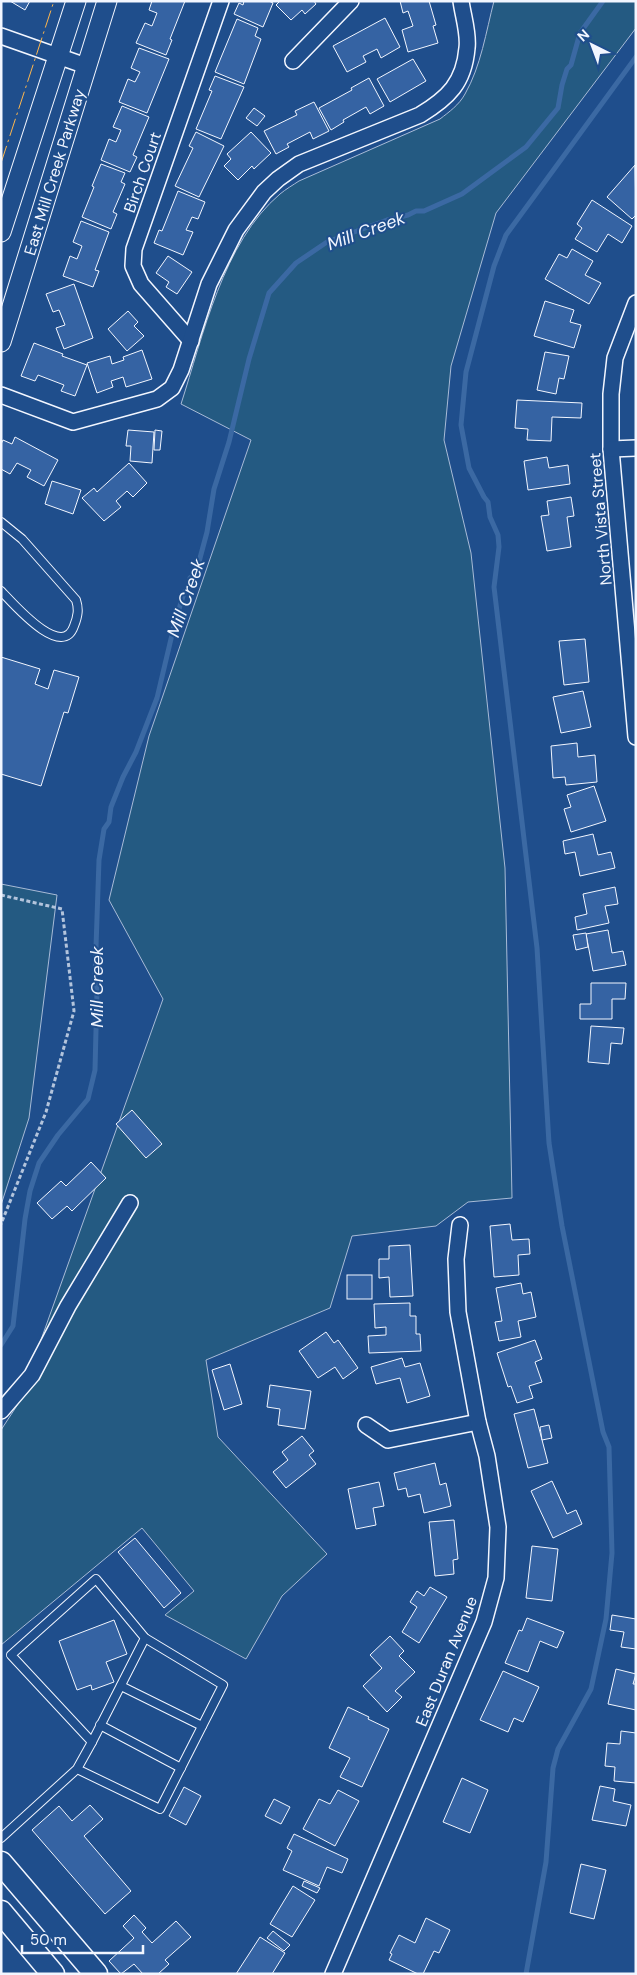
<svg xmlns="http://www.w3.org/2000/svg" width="637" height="1975" font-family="'DM Sans',sans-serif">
  <rect width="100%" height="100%" fill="#1f4e8c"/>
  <g fill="#245a82" stroke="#a8bbd7">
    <path d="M494 1H636V28L496 213 451 366 444 440 471 553 505 868 512 1198 468 1202 436 1226 352 1236 330 1308 206 1360 218 1437 327 1554 282 1596 246 1659 165 1615 194 1591 142 1528 1 1645V1430L18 1404 163 999 109 900 149 736 251 440 181 404C203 336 223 242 280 194 286 189 293 185 299 181L440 119C449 112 459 105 465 94 481 66 486 32 494 1Z"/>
    <path d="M1 884 57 895 29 1118 1 1205Z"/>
  </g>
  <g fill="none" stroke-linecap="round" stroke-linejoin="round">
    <g stroke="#3b69a3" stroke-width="5">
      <path d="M1 1345 13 1326 25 1219 30 1191 39 1163 58 1135 88 1099 95 1070 97 990 95 976 99 860 104 829 109 822 111 807 123 777 136 752 157 698 175 622 184 593 190 586V578L196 573 207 532 214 489 229 442 249 359 269 293 296 263 327 242 387 220 408 215 416 211H424L462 194 526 147 558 108 562 85 567 69 571 65 580 33 603 1"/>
      <path d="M526 1974 546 1862 553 1768 558 1749 591 1689 606 1619 612 1553 609 1447 603 1432 562 1226 549 1143 537 948 494 587 499 547 498 535 490 517 488 502 484 497 469 468 461 425 466 372 494 266 506 235 636 57"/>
    </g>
  </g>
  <g fill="#3563a3" stroke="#f2f6ff">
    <path d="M10 1H30L25 10Z"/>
    <path d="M152 1H185L170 39 172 40 166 55 136 43 145 23 152 26 157 13 149 10Z"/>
    <path d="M244 1H269L273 3 263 27 234 14 239 3 243 5Z"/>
    <path d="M280 1H314L316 4 305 14 302 10 291 20 276 5Z"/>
    <path d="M400 1H429L436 25 433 26 438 43 408 52 402 30 413 26 408 11 403 13Z"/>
    <path d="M385 18 400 47 381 58 377 49 363 56 366 62 347 72 333 46Z"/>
    <path d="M237 19 258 28 255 36 261 39 244 84 215 72Z"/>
    <path d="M139 48 169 59 147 113 119 102 128 79 135 82 140 72 131 68Z"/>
    <path d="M413 59 426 81 390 102 377 79Z"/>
    <path d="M215 76 244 87 221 139 196 129 212 91 209 90Z"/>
    <path d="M369 78 384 106 370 114 366 107 343 120 344 122 331 130 319 108 352 90 351 88Z"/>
    <path d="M314 102 329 131 313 139 310 132 287 144 289 147 276 154 264 131 297 115 295 111Z"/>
    <path d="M122 106 149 117 133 155 137 157 130 172 101 160 109 139 116 142 121 130 113 127Z"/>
    <path d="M254 108 265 116 257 126 246 118Z"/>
    <path d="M196 132 224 146 199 197 175 186 193 148 189 146Z"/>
    <path d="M251 132 271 153 254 169 252 166 238 180 224 166 231 159 227 154Z"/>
    <path d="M101 164 125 173 121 182 125 184 113 212 117 214 111 229 82 217 94 187 92 186Z"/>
    <path d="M635 165 636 215 632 219 607 197Z"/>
    <path d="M178 191 205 202 198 219 192 217 186 230 193 232 183 255 154 243 159 230 162 231Z"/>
    <path d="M592 200 632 226 622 243 608 234 597 252 575 239 582 228 577 224Z"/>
    <path d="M81 221 109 232 95 270 99 271 93 287 63 276 70 256 77 259 82 246 73 242Z"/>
    <path d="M572 249 593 261 585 275 601 283 589 304 545 279 559 254 567 258Z"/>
    <path d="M168 256 192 272 177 294 166 287 169 282 156 273Z"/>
    <path d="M74 284 93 338 64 349 56 328 65 325 59 310 53 312 46 294Z"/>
    <path d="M545 301 574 310 570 322 581 325 574 348 534 336Z"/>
    <path d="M128 311 138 322 134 326 144 336 127 351 108 329Z"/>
    <path d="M34 343 63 354 62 356 87 365 75 396 61 391 64 385 38 375 35 381 21 376Z"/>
    <path d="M142 350 152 379 126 387 123 377 111 381 113 387 97 393 87 363 110 356 112 364 124 360 123 357Z"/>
    <path d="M545 352 569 356 564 379 559 378 556 394 537 390Z"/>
    <path d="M517 400 582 403 581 418 552 417 551 441 527 440 528 429 515 428Z"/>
    <path d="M128 430 154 432 152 463 130 461 131 446H126Z"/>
    <path d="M155 430 162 431 160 450H154Z"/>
    <path d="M15 437 58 460 44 486 27 477 31 470 17 463 10 474 1 469V444L3 440 12 444Z"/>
    <path d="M547 457 549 468 568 465 570 484 528 490 524 461Z"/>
    <path d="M129 463 147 483 133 497 127 491 116 501 121 507 104 521 82 498 94 488 97 492Z"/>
    <path d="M52 481 81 490 73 514 45 504Z"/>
    <path d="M571 497 574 516 567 517 571 547 547 551 541 516 549 515 547 501Z"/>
    <path d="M585 639 589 682 564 685 559 641Z"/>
    <path d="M1 657 40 669 35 684 48 689 54 670 79 677 68 713 64 712 41 786 1 774Z"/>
    <path d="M583 691 591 727 561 733 553 697Z"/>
    <path d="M577 743 578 757 595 755 597 782 566 785 565 777 553 778 551 746Z"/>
    <path d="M594 786 606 821 571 832 564 809 571 807 567 795Z"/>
    <path d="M593 834 598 855 611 852 615 868 580 876 575 852 565 854 563 841Z"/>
    <path d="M615 887 618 904 605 906 609 923 577 930 575 917 587 914 583 894Z"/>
    <path d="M608 930 612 953 623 951 626 965 593 971 586 934Z"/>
    <path d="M586 933 588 947 576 950 573 935Z"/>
    <path d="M591 983H626L625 999H612V1019H580V1004H591Z"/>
    <path d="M591 1026 624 1028 622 1044 611 1043 609 1064 588 1062Z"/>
    <path d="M132 1110 162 1144 146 1158 116 1124Z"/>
    <path d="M91 1162 106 1178 72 1211 67 1206 52 1219 37 1203 61 1181 66 1186Z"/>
    <path d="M510 1224 512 1240 529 1239 530 1254 518 1255 519 1275 494 1277 490 1226Z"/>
    <path d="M410 1245 413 1296 390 1297 389 1277 379 1278V1259H389V1246Z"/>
    <rect x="347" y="1275" width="25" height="24"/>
    <path d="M521 1283 523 1294 531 1292 536 1317 518 1321 521 1337 499 1341 495 1322 502 1321 496 1288Z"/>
    <path d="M410 1303V1316H416V1334H420L421 1351 369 1353 368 1336 386 1335V1327L375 1328 374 1304Z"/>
    <path d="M326 1332 334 1343 338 1340 358 1368 343 1379 335 1367 318 1378 299 1351Z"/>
    <path d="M535 1340 542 1359 535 1362 542 1382 529 1386 533 1398 517 1403 511 1386 508 1387 497 1353Z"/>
    <path d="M402 1358 405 1367 420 1363 430 1396 407 1403 400 1378 376 1384 371 1367Z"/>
    <path d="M230 1364 242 1404 224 1410 212 1370Z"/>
    <path d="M270 1385 311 1391 305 1429 278 1425 280 1409 267 1407Z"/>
    <path d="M534 1409 548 1463 528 1468 514 1414Z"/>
    <path d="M549 1425 552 1438 542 1440 540 1427Z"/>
    <path d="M302 1436 314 1451 309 1455 316 1464 286 1488 273 1472 288 1460 282 1452Z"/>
    <path d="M435 1463 440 1485 446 1483 451 1506 424 1513 420 1494 408 1497 406 1488 398 1490 394 1473Z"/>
    <path d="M552 1481 567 1514 576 1510 582 1524 553 1538 531 1491Z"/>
    <path d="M379 1482 384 1506 373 1508 376 1525 356 1529 348 1489Z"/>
    <path d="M454 1520 458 1559 453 1560 454 1574 435 1576 429 1522Z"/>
    <path d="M135 1538 181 1593 164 1608 118 1552Z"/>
    <path d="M532 1546 558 1549 552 1601 526 1598Z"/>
    <path d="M430 1587 447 1597 419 1643 402 1632 417 1607 410 1602 417 1591 424 1596Z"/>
    <path d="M612 1615 636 1619V1649L621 1647 624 1632 610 1630Z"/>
    <path d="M527 1618 564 1632 557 1648 540 1641 528 1672 505 1663 519 1630 522 1631Z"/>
    <path d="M114 1620 127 1654 106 1662 114 1682 92 1690 91 1685 77 1690 59 1641Z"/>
    <path d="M390 1636 404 1651 399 1656 415 1672 395 1691 402 1697 387 1712 363 1686 382 1668 370 1655Z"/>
    <path d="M616 1669 636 1674 633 1684H636V1710L608 1704Z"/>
    <path d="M503 1671 539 1687 523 1722 514 1718 508 1732 480 1720Z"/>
    <path d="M348 1707 369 1717 368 1719 389 1729 362 1787 340 1777 350 1758 329 1748Z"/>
    <path d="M621 1731 636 1733V1783L614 1781 615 1767 605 1766 607 1743 620 1744Z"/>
    <path d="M462 1778 488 1790 470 1833 443 1822Z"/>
    <path d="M600 1786 615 1789 613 1801 631 1805 626 1826 592 1820Z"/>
    <path d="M184 1787 201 1796 186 1825 169 1816Z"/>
    <path d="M338 1790 359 1801 335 1846 303 1829 319 1799 330 1804Z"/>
    <path d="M274 1799 290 1807 281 1824 265 1816Z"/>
    <path d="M90 1805 103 1819 84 1836 131 1891 105 1914 32 1830 59 1806 72 1821Z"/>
    <path d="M294 1834 348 1859 342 1873 327 1867 319 1886 283 1870 292 1851 287 1848Z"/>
    <path d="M581 1864 606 1870 594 1919 570 1913Z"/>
    <path d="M304 1881 320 1888 317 1893 302 1886Z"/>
    <path d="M293 1886 315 1900 292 1937 270 1924Z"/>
    <path d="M134 1915 146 1928 142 1932 152 1943 176 1921 191 1937 165 1960 169 1964 158 1974H143L134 1964 121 1974 109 1961 134 1938 123 1926Z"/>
    <path d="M426 1918 450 1930 439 1953 434 1951 423 1974H418L389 1960 392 1954 390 1953 399 1935 415 1943Z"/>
    <path d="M273 1931 290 1945 284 1951 267 1938Z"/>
    <path d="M260 1937 285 1953 272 1974H236Z"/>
  </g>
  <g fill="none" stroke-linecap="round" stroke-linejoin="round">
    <g stroke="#f2f6ff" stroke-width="10">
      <g id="service">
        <path d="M1 522 22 539 76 600C79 609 78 616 74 626 62 661 12 602 1 591"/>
        <path d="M121 1686 202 1726"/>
        <path d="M100 1725 181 1768"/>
        <path d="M92 1742 145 1638"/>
        <path d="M1 1838 77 1769 92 1742 11 1655 96 1579 145 1638 223 1685 160 1809 77 1769"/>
      </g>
    </g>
    <g stroke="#f2f6ff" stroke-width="18">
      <g id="minor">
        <path d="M1 36 86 66"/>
        <path d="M293 61 351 1"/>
        <path d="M636 303 615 358 611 394V449L636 737"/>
        <path d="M191 341 141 284 133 266 134 249 221 1"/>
        <path d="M1 395 73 422 157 399 172 388 181 370 209 284 236 230 264 192 278 179 299 164 420 115C448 98 464 83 467 48 469 34 463 16 461 1"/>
        <path d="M611 449 636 448"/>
        <path d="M1 1411 32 1375 68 1306 130 1203"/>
        <path d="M366 1425 388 1440 478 1422"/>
        <path d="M333 1974 484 1622 496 1578 498 1527 487 1456 478 1422 458 1312 456 1259 460 1225"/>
      </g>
    </g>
    <g stroke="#f2f6ff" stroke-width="21">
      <g id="tertiary">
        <path d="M1 232 76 1"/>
        <path d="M1 342 107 1"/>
      </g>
    </g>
    <g stroke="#f2f6ff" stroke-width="25">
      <g id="primary">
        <path d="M1 1863 96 1974"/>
        <path d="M1 1912 53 1974"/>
      </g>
    </g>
    <path stroke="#b3c4dc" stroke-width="3" stroke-dasharray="4 2.5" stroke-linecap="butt" d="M1 895 62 909 74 1011 46 1112 1 1224"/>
    <use href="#service" stroke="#1f4e8c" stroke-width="8"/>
    <use href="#minor" stroke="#1f4e8c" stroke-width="15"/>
    <use href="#tertiary" stroke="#1f4e8c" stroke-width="19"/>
    <use href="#primary" stroke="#1f4e8c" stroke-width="22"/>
    <path stroke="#ffb74d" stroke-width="1" stroke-dasharray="18 4 2.5 4" stroke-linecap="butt" d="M1 163 54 1"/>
  </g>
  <g text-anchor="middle" stroke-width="4" stroke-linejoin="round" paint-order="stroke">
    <g font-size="16" fill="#f2f6ff" stroke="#1f4e8c">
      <text transform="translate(54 172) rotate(-73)" y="6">East Mill Creek Parkway</text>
      <text transform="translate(142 172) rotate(-71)" y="6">Birch Court</text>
      <text transform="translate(600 519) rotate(-95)" y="6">North Vista Street</text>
      <text transform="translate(446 1661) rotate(-68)" y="6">East Duran Avenue</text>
    </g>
    <g font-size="18" font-style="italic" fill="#f2f6ff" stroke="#1f4e8c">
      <text transform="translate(366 231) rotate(-20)" y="6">Mill Creek</text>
      <text transform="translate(186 598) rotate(-71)" y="6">Mill Creek</text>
      <text transform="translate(97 987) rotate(-90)" y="6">Mill Creek</text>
    </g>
  </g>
  <rect width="637" height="1975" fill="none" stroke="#f2f6ff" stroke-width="5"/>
  <g transform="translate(592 45) rotate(318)" stroke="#1f4e8c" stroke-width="4" paint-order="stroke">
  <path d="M0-4L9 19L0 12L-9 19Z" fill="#f2f6ff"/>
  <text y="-8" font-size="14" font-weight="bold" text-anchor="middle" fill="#f2f6ff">N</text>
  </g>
  <path d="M22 1945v8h121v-8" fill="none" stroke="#f2f6ff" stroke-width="2.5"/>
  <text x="30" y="1945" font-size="15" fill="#f2f6ff" stroke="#1f4e8c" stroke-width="4" paint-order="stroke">50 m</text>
</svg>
